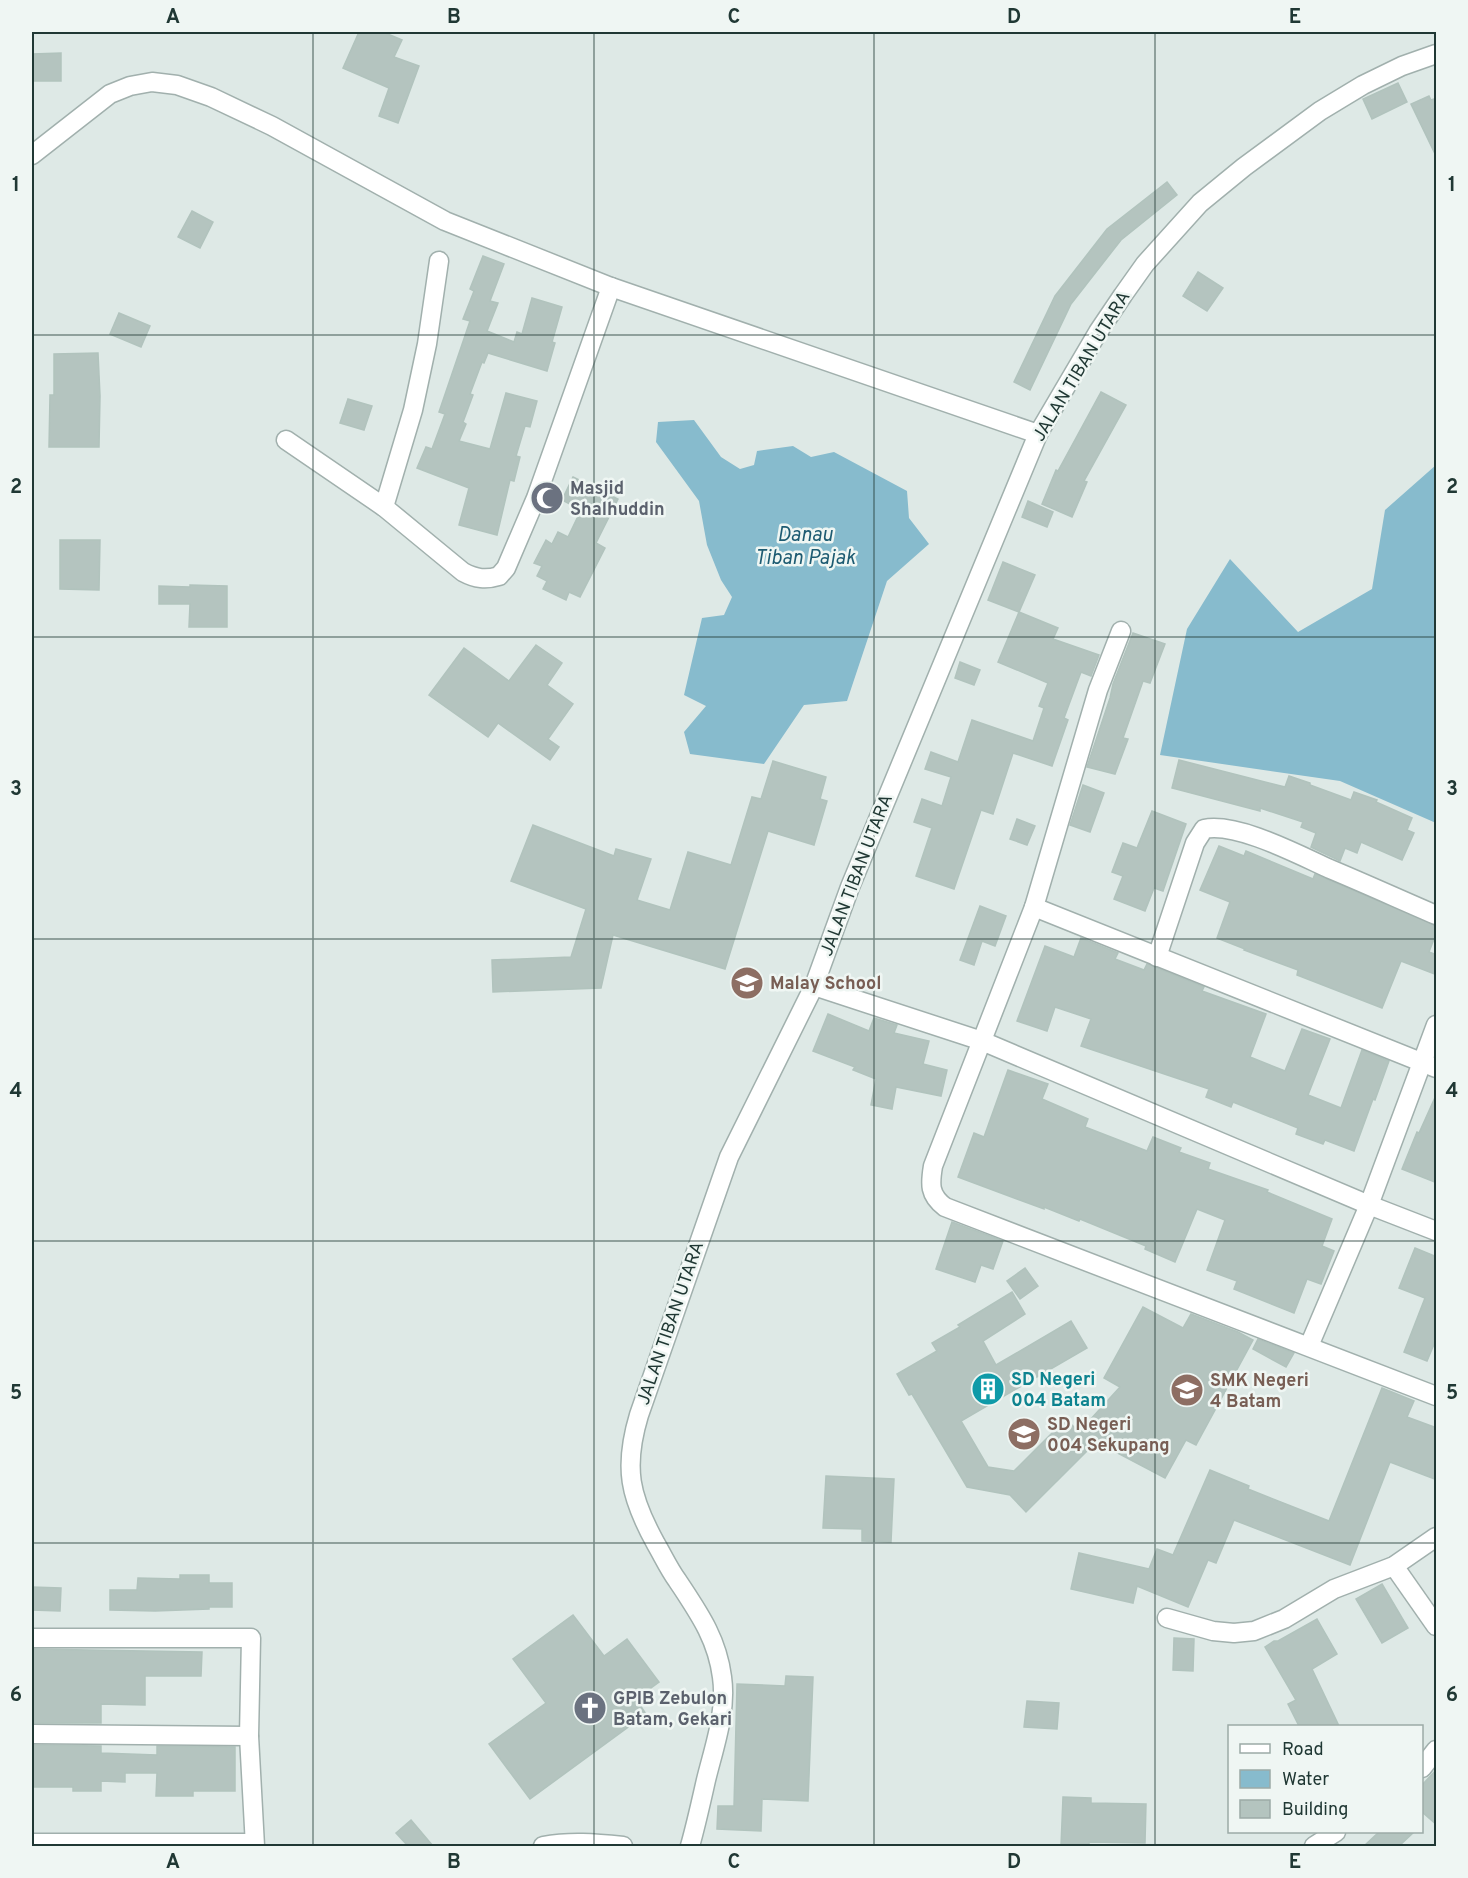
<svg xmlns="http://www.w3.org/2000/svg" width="1468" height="1878" font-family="Overpass,sans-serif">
  <rect width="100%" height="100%" fill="#dee9e6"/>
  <g fill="#87bbcd">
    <path d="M694 420 721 457 740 469 754 465 757 451 793 446 811 457 834 452 907 491 909 518 929 544 887 581 847 701 804 705 764 764 690 754 684 732 706 706 684 695 702 618 724 615 732 597 721 580 707 545 699 501 656 442 658 422Z"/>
    <path d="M1436 465V823L1340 781 1160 755 1187 629 1230 559 1298 632 1372 589 1385 510Z"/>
  </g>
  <g fill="#b4c4bf" stroke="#b1c3bd" stroke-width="1.5">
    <path d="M359 32H383L402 40 394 57 419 66 398 123 379 116 389 88 343 68Z"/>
    <path d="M61 53V81H32V54Z"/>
    <path d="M1398 83 1407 102 1372 119 1363 99Z"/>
    <path d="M1429 96 1431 100 1437 98V158L1411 104Z"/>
    <path d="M1167 182 1177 195 1121 240 1071 304 1030 390 1014 382 1055 296 1107 229Z"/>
    <path d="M192 211 213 222 200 248 178 237Z"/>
    <path d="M483 256 504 264 490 301 498 303 487 331 514 342 517 332 522 334 532 298 562 307 552 342 555 343 547 371 488 353 484 363 482 362 470 394 473 395 463 422 466 424 459 441 490 449 506 393 537 401 530 427 525 426 516 456 520 457 514 481 510 480 497 535 459 525 469 488 417 468 426 447 432 449 445 414 439 412 470 321 463 319 474 291 470 289Z"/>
    <path d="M1198 272 1223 288 1207 311 1183 296Z"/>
    <path d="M119 313 150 326 141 347 110 334Z"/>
    <path d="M98 353 100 396 99 447H49L50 395H54V354Z"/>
    <path d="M1101 392 1126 405 1084 481 1087 482 1072 517 1042 504 1056 470 1058 471Z"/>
    <path d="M348 399 372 406 364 430 340 423Z"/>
    <path d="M573 477 618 499 596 543 605 548 580 597 569 592 566 600 543 589 547 581 537 576 542 566 534 563 546 540 552 544 558 532 568 537 581 510 562 500Z"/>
    <path d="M1028 501 1053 512 1047 527 1022 517Z"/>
    <path d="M60 540H100L99 590 60 589Z"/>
    <path d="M1003 562 1035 575 1019 612 988 600Z"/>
    <path d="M190 585 227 586V627H189L190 604H159V586L190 587Z"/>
    <path d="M1019 612 1058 628 1053 639 1099 655 1091 676 1081 672 1064 718 1068 720 1052 766 1013 753 993 814 981 810 954 889 916 876 932 828 914 822 922 799 942 806 951 777 925 769 931 752 958 762 972 720 1033 741 1044 708 1039 706 1048 683 998 662Z"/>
    <path d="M1133 633 1165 644 1150 683 1143 681 1123 738 1128 739 1115 774 1087 767 1110 698 1113 684Z"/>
    <path d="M536 645 562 663 547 685 573 704 548 739 559 747 550 760 498 723 488 737 429 695 464 648 509 681Z"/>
    <path d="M960 662 980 670 974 685 955 678Z"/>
    <path d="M1179 760 1285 787 1289 776 1310 783V785L1351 800 1354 792 1377 800 1376 802 1412 818 1407 830 1414 833 1402 860 1361 842 1357 853 1345 848 1340 861 1311 847 1316 833 1301 827 1303 822 1260 808V811L1172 788Z"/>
    <path d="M773 761 826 777 820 799 827 801 814 845 768 831 725 969 613 935 601 988 493 992 492 960 571 957 586 909 511 881 533 825 614 856 616 849 651 859 637 900 670 910 688 852 731 865 752 797 761 799Z"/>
    <path d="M1083 785 1104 793 1090 832 1070 825Z"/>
    <path d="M1152 811 1186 824 1163 891 1154 888 1145 911 1114 899 1123 876 1112 872 1123 843 1137 848Z"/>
    <path d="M1017 819 1035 826 1027 845 1010 839Z"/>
    <path d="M1219 846 1244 856 1246 851 1313 879 1315 874 1437 926V931L1429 952 1437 955V975L1401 961 1382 1008 1297 975 1298 970 1244 950 1245 949 1217 938 1230 902 1200 890Z"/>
    <path d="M980 906 1006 916 995 946 982 941 974 965 960 960Z"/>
    <path d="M1081 938 1118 953 1115 959 1144 970 1147 964 1204 987 1202 991 1266 1014 1250 1057 1285 1071 1302 1029 1330 1039 1308 1095 1341 1108 1362 1050 1389 1061 1375 1100 1373 1099 1354 1151 1325 1140 1323 1144 1296 1134 1298 1128 1233 1102 1231 1107 1206 1097 1209 1089 1081 1046 1091 1019 1055 1007 1047 1031 1017 1021 1045 946 1074 957Z"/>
    <path d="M828 1014 869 1031 874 1018 897 1025 894 1033 929 1041 923 1064 947 1070 941 1096 896 1087 892 1109 871 1105 876 1079 853 1070 855 1067 813 1051Z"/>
    <path d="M1008 1070 1048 1084 1042 1099 1088 1119 1085 1127 1147 1151 1153 1137 1181 1148 1179 1152 1210 1163 1208 1169 1268 1190 1267 1192 1332 1219 1322 1246 1334 1251 1321 1284 1307 1279 1294 1313 1234 1289 1237 1281 1207 1270 1225 1220 1197 1209 1175 1262 1145 1249 1146 1246 1080 1219 1079 1221 1044 1207V1209L958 1177 974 1133 984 1137Z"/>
    <path d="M1437 1093V1183L1402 1169 1417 1132 1419 1133Z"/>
    <path d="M952 1222 1003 1241 993 1269 981 1265 975 1282 936 1269Z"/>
    <path d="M1415 1248 1437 1257V1337L1427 1361 1404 1352 1425 1298 1399 1288Z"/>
    <path d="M1025 1268 1038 1286 1020 1299 1007 1281Z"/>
    <path d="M1012 1292 1025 1314 983 1341 996 1365 1071 1321 1087 1348 961 1421 988 1467 1014 1471 1066 1419 1079 1432 1120 1387 1104 1378 1143 1307 1183 1328 1191 1314 1238 1332 1253 1340 1196 1445 1186 1440 1165 1478 1104 1446 1098 1440 1026 1512 1010 1495 967 1487 912 1394 909 1395 897 1374 937 1351 932 1343 960 1327 958 1325Z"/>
    <path d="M1258 1339 1294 1353 1286 1367 1253 1349Z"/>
    <path d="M1382 1388 1414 1401 1407 1417 1437 1428V1480L1390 1462 1350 1565 1234 1520 1216 1563 1208 1560 1188 1607 1137 1586 1133 1603 1071 1589 1079 1553 1149 1569 1157 1549 1173 1555 1210 1470 1249 1486 1248 1489 1329 1521Z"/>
    <path d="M826 1476 894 1479 891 1542 862 1541V1529L823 1528Z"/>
    <path d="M180 1575H209V1583H232V1607H209V1609L155 1611 110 1610V1590H137L138 1578 180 1579Z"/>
    <path d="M1382 1584 1408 1628 1382 1643 1356 1599Z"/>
    <path d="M32 1587 61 1588 60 1611 32 1610Z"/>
    <path d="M573 1615 604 1656 627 1639 659 1682 636 1699 646 1714 530 1799 489 1744 546 1703 513 1659Z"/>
    <path d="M1317 1619 1337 1654 1312 1669 1339 1726H1299L1288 1704 1296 1700 1265 1647 1274 1641H1278Z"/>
    <path d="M1174 1638 1194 1639 1193 1671 1173 1670Z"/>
    <path d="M32 1649 202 1652 201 1676H145V1705L101 1704V1723H32Z"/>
    <path d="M786 1676 813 1677 808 1801 762 1799 761 1831 717 1829 718 1806H734L737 1684 785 1686Z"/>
    <path d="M1027 1701 1059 1703 1057 1729 1024 1727Z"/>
    <path d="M32 1745 101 1746V1753L157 1755V1746L235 1747V1791H193V1796H156L157 1773H125V1782L101 1781V1791H73V1787H32Z"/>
    <path d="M1437 1769V1825L1422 1812V1785Z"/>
    <path d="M1063 1797 1091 1798V1803L1146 1804 1145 1843 1089 1842V1846H1061Z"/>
    <path d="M411 1820 433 1846H408L396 1833Z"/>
    <path d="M1379 1832H1414L1399 1846H1364Z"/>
  </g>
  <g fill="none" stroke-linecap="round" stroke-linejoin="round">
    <g stroke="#a1b0ad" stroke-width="21">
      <g id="minor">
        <path d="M32 155 110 94 130 86 152 82 177 85 211 97 272 126 445 221 611 287 1038 434"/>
        <path d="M286 440 384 507 463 572C476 579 486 580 499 576L506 568 536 498 611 287"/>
        <path d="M384 507 413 410 427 344 439 261"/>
        <path d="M1034 907 1098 690 1121 631"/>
        <path d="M1157 957 1195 843 1204 829C1237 822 1299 855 1330 869 1366 884 1401 900 1436 915"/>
        <path d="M814 986 982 1041 1369 1205 1436 1231"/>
        <path d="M1436 1068 1034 907 933 1166C930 1184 929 1195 945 1207L1436 1396"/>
        <path d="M1309 1346 1369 1205 1436 1025"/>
        <path d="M1394 1566 1436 1626"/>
        <path d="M1167 1618 1213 1631 1234 1633 1254 1631 1284 1619 1334 1589 1394 1566 1436 1537"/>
        <path d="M32 1638H251L249 1736 255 1846"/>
        <path d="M32 1734 249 1736"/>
        <path d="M1422 1768 1436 1750"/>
        <path d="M32 1843H254"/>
        <path d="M543 1846C570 1841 595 1843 623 1846"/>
        <path d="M690 1846C696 1825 701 1802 706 1780 714 1747 727 1712 722 1677 717 1638 698 1612 677 1580 669 1569 663 1556 656 1544 630 1497 623 1468 639 1415L729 1157 814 986 850 887 1038 434 1098 332 1123 295 1145 264 1200 203 1244 167 1320 111 1363 85 1402 66 1436 54"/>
        <path d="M1314 1846 1336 1832"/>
      </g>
    </g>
    <use href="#minor" stroke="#fff" stroke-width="18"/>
  </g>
  <path fill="none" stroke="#203834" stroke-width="1.5" stroke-opacity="0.55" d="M313 32V1846M594 32V1846M874 32V1846M1155 32V1846M32 335H1436M32 637H1436M32 939H1436M32 1241H1436M32 1543H1436"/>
  <defs>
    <g id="mosque-disc" transform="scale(1.725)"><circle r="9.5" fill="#6b7280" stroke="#eff6f3"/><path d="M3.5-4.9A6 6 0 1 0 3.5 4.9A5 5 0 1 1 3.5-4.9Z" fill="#fff"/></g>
    <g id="school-disc" transform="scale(1.725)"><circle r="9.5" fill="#8d6e63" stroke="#eff6f3"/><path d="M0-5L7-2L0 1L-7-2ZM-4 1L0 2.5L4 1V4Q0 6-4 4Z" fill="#fff"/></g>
    <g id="building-disc" transform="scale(1.725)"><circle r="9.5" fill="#0f9aa8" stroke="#eff6f3"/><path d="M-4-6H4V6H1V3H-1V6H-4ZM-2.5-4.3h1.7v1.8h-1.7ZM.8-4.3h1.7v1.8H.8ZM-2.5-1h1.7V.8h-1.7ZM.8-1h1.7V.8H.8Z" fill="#fff"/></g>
    <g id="church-disc" transform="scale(1.725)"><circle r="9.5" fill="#6b7280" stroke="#eff6f3"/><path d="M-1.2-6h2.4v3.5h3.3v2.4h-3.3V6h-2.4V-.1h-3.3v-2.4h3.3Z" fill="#fff"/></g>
  </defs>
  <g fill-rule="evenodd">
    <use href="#mosque-disc" x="547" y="498"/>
    <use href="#school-disc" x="747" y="983"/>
    <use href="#building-disc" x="988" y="1389"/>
    <use href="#school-disc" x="1187" y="1390"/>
    <use href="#school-disc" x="1024" y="1434"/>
    <use href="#church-disc" x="590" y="1708"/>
  </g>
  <g text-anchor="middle" stroke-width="5" stroke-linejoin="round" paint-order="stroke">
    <g font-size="18" fill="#203834" stroke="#eff6f3">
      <text transform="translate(1081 366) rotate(-59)" y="6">JALAN TIBAN UTARA</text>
      <text transform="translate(856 875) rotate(-69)" y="6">JALAN TIBAN UTARA</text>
      <text transform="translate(670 1323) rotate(-71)" y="6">JALAN TIBAN UTARA</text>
    </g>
    <g font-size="18" font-weight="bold" fill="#5b616d" stroke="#eff6f3" text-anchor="start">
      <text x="570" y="494">Masjid<tspan x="570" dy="21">Shalhuddin</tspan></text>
      <text x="613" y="1704">GPIB Zebulon<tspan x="613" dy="21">Batam, Gekari</tspan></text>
    </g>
    <g font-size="18" font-weight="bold" fill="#785e54" stroke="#eff6f3" text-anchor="start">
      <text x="770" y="989">Malay School</text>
      <text x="1210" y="1386">SMK Negeri<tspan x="1210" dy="21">4 Batam</tspan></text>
      <text x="1047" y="1430">SD Negeri<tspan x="1047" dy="21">004 Sekupang</tspan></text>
    </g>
    <g font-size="18" font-weight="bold" fill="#0d838f" stroke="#eff6f3" text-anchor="start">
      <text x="1011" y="1385">SD Negeri<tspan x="1011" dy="21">004 Batam</tspan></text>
    </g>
    <g font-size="20" font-style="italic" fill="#1d5b72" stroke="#eff6f3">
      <text x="805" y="541">Danau<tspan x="805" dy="23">Tiban Pajak</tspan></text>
    </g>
  </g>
  <rect width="1468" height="1878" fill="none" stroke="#eff6f3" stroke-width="66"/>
  <rect x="1228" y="1725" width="195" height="108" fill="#eff6f3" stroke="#9caaa7" stroke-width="1.5"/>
  <rect x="1240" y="1744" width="30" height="9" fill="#ffffff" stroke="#9caaa7" stroke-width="1.5"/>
  <text x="1282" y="1755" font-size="18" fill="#203834">Road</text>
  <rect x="1240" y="1770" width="30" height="18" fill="#87bbcd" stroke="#9caaa7" stroke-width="1.5"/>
  <text x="1282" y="1785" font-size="18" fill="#203834">Water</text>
  <rect x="1240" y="1800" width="30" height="18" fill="#b4c4bf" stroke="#9caaa7" stroke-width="1.5"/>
  <text x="1282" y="1815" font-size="18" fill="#203834">Building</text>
  <rect x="33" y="33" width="1402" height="1812" fill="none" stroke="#203834" stroke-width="2"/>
  <g font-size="20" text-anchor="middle" font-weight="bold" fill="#203834">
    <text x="173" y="23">A</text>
    <text x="454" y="23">B</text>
    <text x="734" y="23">C</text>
    <text x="1014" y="23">D</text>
    <text x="1295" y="23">E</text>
    <text x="16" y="191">1</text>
    <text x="1452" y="191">1</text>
    <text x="16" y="493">2</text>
    <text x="1452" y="493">2</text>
    <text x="16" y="795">3</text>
    <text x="1452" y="795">3</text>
    <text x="16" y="1097">4</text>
    <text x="1452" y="1097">4</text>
    <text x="16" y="1399">5</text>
    <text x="1452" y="1399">5</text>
    <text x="16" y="1701">6</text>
    <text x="1452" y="1701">6</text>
    <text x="173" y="1868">A</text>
    <text x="454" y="1868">B</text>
    <text x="734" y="1868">C</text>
    <text x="1014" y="1868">D</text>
    <text x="1295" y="1868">E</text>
  </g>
</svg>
